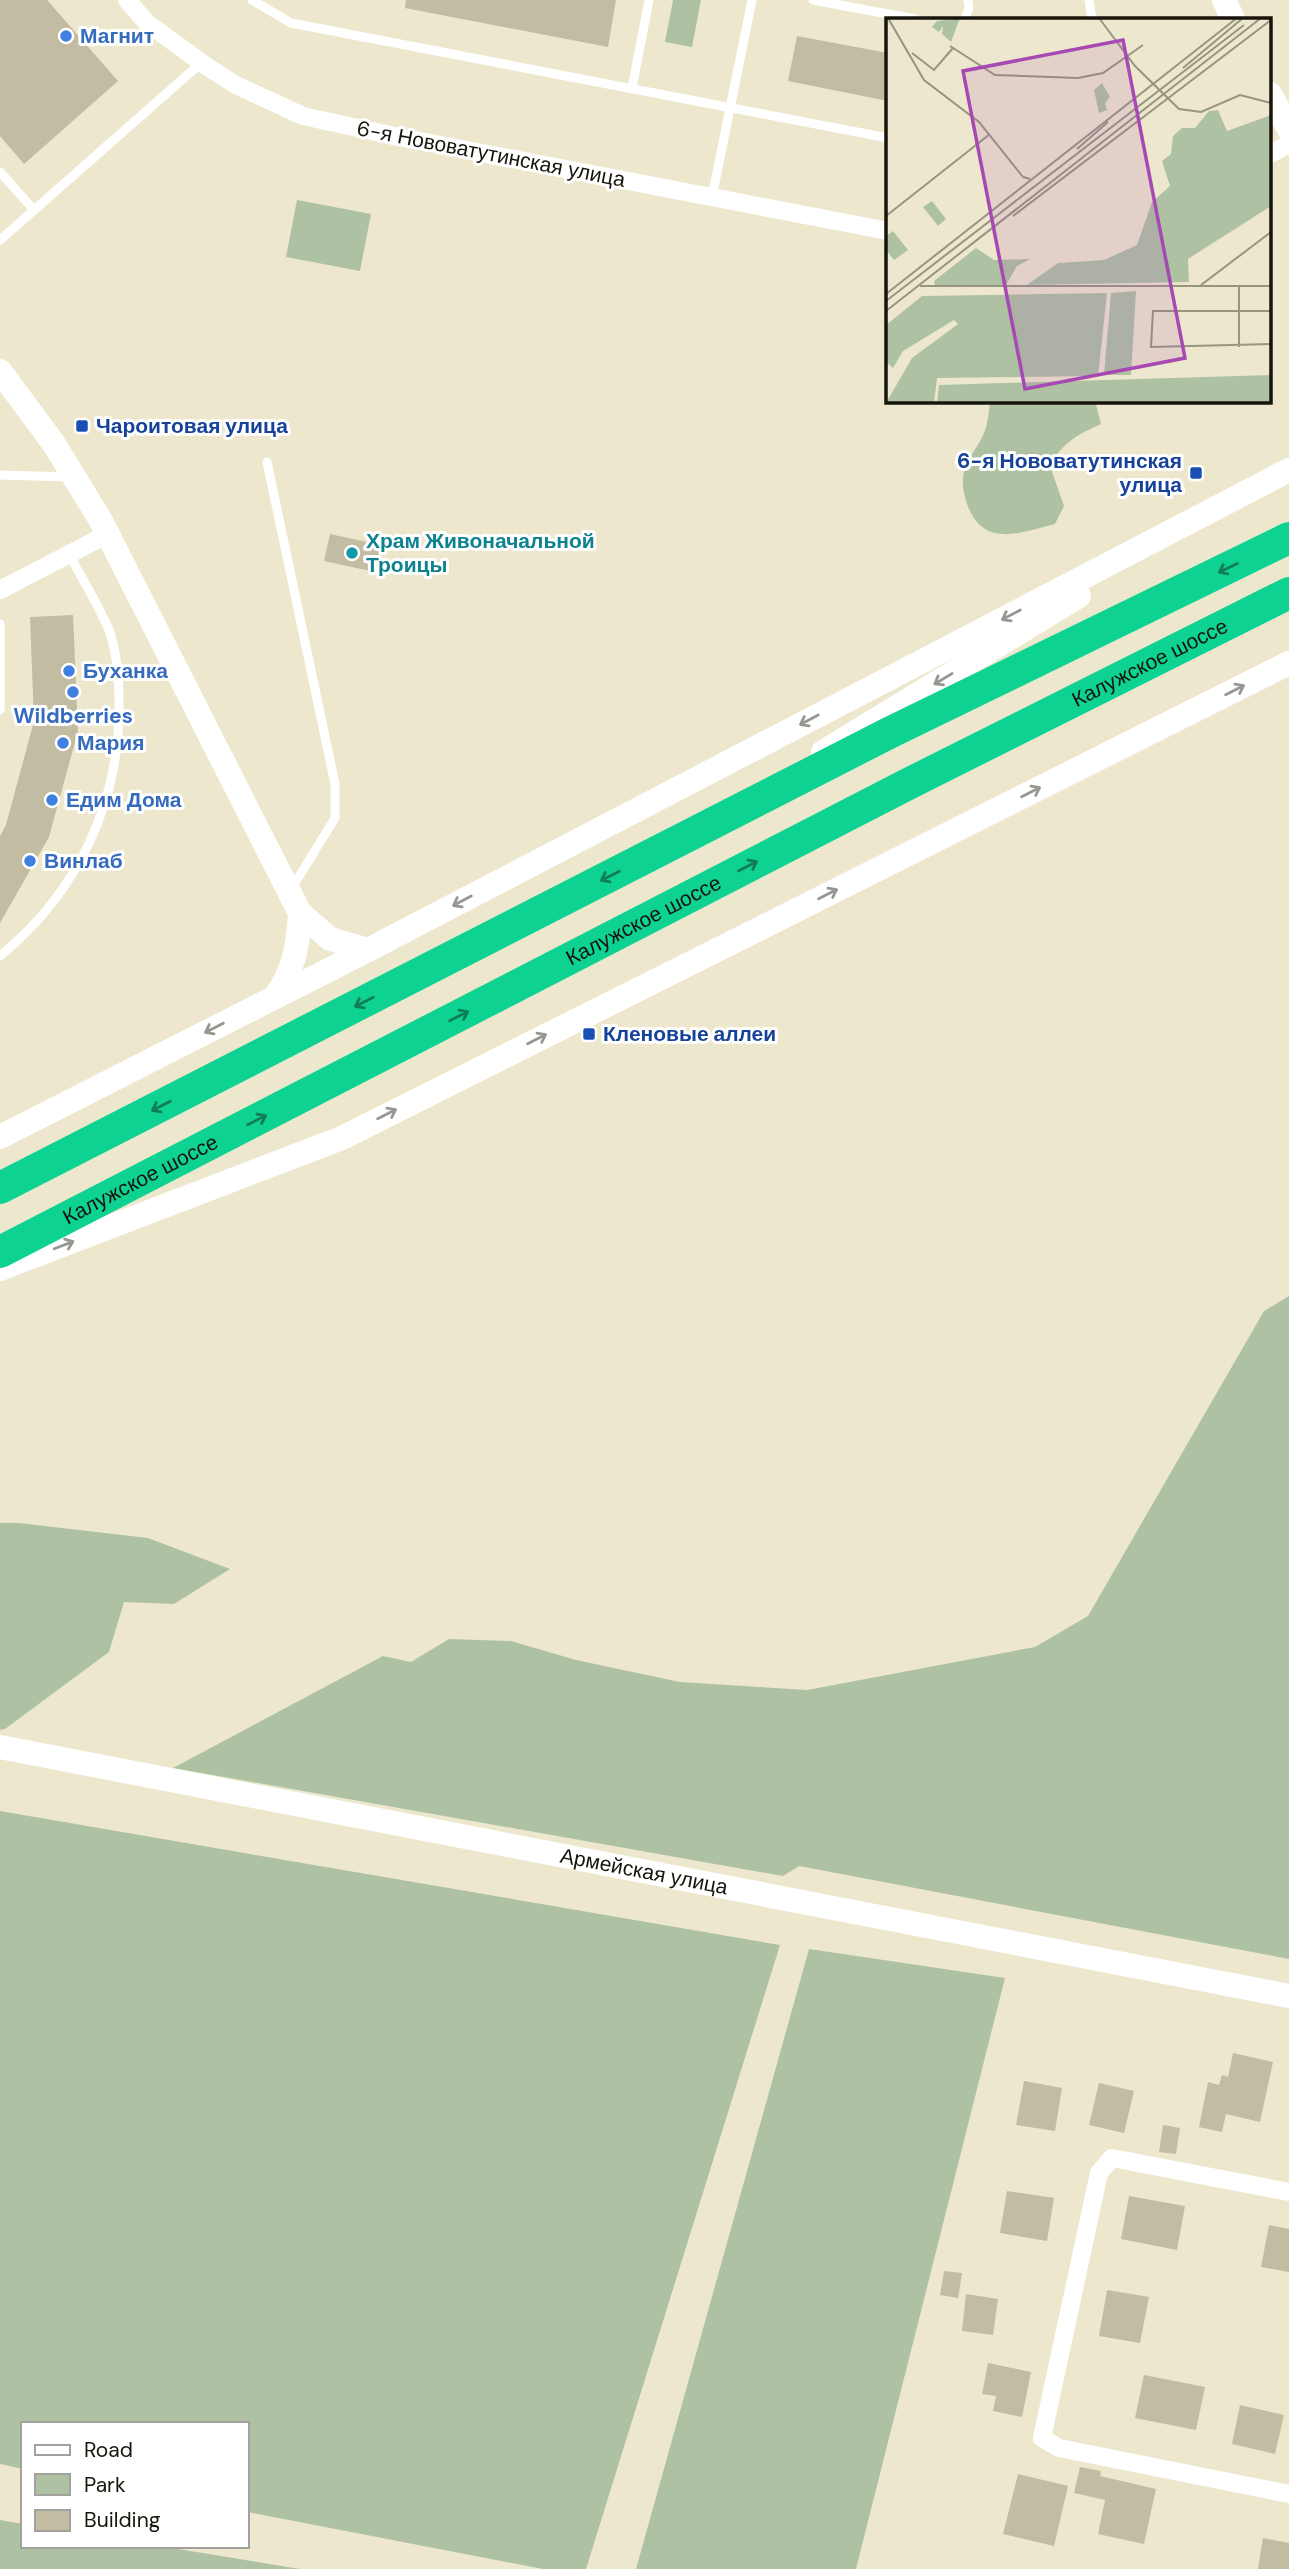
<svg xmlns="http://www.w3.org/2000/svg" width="1289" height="2569" font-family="'DM Sans',sans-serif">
  <rect width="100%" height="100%" fill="#ede8cd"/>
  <g fill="#aec2a3">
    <path d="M673 0H701L692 47 665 42Z"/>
    <path d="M297 200 371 214 360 271 286 257Z"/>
    <path d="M990 401H1095L1101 424C1077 435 1063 442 1050 466L1064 506 1055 524C1023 532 986 548 969 509 965 500 962 487 963 477 965 460 978 448 984 433 988 423 989 411 990 401Z"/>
    <path d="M1289 1296V1959L799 1866 783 1876 173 1768 383 1656 411 1662 449 1639 511 1641 576 1660 680 1682 807 1690 1035 1647 1088 1616 1264 1311Z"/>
    <path d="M0 1523H19L148 1538 230 1569 174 1604 124 1602 109 1652 5 1729 0 1730Z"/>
    <path d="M0 1811 780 1945 586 2569H543L247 2512V2424H23V2469L0 2464Z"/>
    <path d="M809 1949 1005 1978 856 2569H636Z"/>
    <path d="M0 2520 23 2524V2546H160L300 2569H0Z"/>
  </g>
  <g fill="#c1bca2">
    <path d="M0 0H47L118 81 24 164 0 136Z"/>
    <path d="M406 0H616L608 47 405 8Z"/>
    <path d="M797 36 888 53V101L788 81Z"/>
    <path d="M330 534 381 545 375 572 324 561Z"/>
    <path d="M73 615 78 731 49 837 0 923V836L6 825 34 721 30 617Z"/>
    <path d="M1233 2053 1273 2062 1260 2122 1226 2114 1222 2132 1199 2127 1208 2082 1219 2085 1222 2075 1228 2077Z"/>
    <path d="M1024 2081 1062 2088 1055 2131 1016 2125Z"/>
    <path d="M1099 2083 1134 2091 1124 2133 1089 2125Z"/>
    <path d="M1163 2125 1180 2128 1176 2154 1159 2152Z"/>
    <path d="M1007 2191 1054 2198 1047 2241 1000 2233Z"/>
    <path d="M1129 2196 1185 2206 1177 2250 1121 2239Z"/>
    <path d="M1269 2225 1289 2229V2272L1261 2267Z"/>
    <path d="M944 2271 962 2273 958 2298 940 2295Z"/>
    <path d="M1107 2290 1149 2297 1140 2343 1099 2336Z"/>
    <path d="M966 2294 998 2299 993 2335 962 2331Z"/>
    <path d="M988 2363 1031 2372 1022 2417 993 2411 996 2396 982 2394Z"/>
    <path d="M1144 2375 1205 2387 1196 2430 1135 2418Z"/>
    <path d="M1240 2405 1284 2415 1275 2454 1232 2444Z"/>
    <path d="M1080 2467 1101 2471 1100 2476 1156 2489 1144 2544 1098 2534 1105 2500 1074 2493Z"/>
    <path d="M1018 2474 1068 2486 1054 2546 1003 2534Z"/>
    <path d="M1263 2538 1289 2543V2569H1258Z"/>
  </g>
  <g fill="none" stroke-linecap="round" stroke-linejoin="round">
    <g stroke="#fff" stroke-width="9">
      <path d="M252 0 291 23 888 138"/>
      <path d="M813 0 915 19"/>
      <path d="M1089 0 1092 19"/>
      <path d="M965 19 969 8 968 0"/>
      <path d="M632 88 649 0"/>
      <path d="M0 172 34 210"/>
      <path d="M712 197 752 0"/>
      <path d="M0 240 201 63"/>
      <path d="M267 462 335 784V818L292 888"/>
      <path d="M0 475 70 477"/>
      <path d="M0 624V710"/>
      <path d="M0 956C77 893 120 804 119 704 119 680 117 652 109 630 98 604 82 579 69 554"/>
    </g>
    <g stroke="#fff" stroke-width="18">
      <path d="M127 0 147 23 209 68 236 85 303 116 399 137 888 231"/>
      <path d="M1270 154 1289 144"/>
      <path d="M0 590 108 534"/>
      <path d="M1289 2192 1112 2158 1099 2173 1042 2438 1059 2448 1289 2494"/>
    </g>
    <g stroke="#fff" stroke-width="24">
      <path d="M1224 0 1233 19"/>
      <path d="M1270 94 1289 129"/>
      <path d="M0 371 54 444 101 521 300 913 330 939 368 950"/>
      <path d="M823 752 1079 596"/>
      <path d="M275 997C294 970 298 946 300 913"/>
      <path d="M0 1137 368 950 1289 470"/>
      <path d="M0 1269 342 1138 1289 663"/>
      <path id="s1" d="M0 1747 1289 1996"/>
    </g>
    <g stroke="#0dd291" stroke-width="32">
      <path d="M0 1188 889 733 1289 538"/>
      <path id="s2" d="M0 1252 910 783 1289 593"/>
    </g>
  </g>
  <defs><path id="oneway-shaft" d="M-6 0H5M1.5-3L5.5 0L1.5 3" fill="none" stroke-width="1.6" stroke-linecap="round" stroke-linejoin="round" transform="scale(1.75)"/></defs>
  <g stroke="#127d55">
    <use href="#oneway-shaft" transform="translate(1228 568) rotate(154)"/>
    <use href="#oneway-shaft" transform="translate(748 866) rotate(-27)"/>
    <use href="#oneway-shaft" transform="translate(610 876) rotate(153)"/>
    <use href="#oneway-shaft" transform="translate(364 1002) rotate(153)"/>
    <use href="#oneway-shaft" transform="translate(459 1016) rotate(-27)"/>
    <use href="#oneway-shaft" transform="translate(161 1106) rotate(153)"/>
    <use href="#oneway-shaft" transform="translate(257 1120) rotate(-27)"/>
  </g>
  <g stroke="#979691">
    <use href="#oneway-shaft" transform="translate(1011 615) rotate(152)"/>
    <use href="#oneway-shaft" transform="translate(943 679) rotate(149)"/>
    <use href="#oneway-shaft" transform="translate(1235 690) rotate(-27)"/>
    <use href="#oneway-shaft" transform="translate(809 720) rotate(152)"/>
    <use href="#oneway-shaft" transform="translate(1031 792) rotate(-27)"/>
    <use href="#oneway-shaft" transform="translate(828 894) rotate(-27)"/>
    <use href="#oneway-shaft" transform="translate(462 901) rotate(152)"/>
    <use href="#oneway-shaft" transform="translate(214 1028) rotate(153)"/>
    <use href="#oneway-shaft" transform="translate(537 1039) rotate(-27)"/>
    <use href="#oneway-shaft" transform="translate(387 1114) rotate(-27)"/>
    <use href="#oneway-shaft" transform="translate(64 1245) rotate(-21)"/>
  </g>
  <g fill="#3f7fe0" stroke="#fff" stroke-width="2.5">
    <circle cx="66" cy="36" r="7"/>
    <circle cx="69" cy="671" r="7"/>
    <circle cx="73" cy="692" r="7"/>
    <circle cx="63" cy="743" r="7"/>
    <circle cx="52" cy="800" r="7"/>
    <circle cx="30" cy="861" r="7"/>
  </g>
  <g fill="#1a4fb4" stroke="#fff" stroke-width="2.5">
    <rect x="75" y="419" width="14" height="14" rx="3.5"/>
    <rect x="1189" y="466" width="14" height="14" rx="3.5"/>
    <rect x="582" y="1027" width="14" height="14" rx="3.5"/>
  </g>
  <circle fill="#0f9aa8" stroke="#fff" stroke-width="2.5" cx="352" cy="553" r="7"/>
  <g text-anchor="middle" stroke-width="6" stroke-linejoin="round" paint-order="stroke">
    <g font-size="21" font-weight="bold" fill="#366cbe" stroke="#fff" text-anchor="start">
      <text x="80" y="43">Магнит</text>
      <text x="83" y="678">Буханка</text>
      <text x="73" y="723" text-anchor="middle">Wildberries</text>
      <text x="77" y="750">Мария</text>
      <text x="66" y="807">Едим Дома</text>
      <text x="44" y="868">Винлаб</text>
    </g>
    <g font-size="21" fill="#17150b" stroke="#fff">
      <text transform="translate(491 154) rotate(11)" y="7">6-я Нововатутинская улица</text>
      <text dy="7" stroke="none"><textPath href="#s2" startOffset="1292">Калужское шоссе</textPath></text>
      <text dy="7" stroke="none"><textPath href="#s2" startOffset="724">Калужское шоссе</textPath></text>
      <text dy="7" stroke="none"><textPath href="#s2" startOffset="158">Калужское шоссе</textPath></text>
      <text dy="7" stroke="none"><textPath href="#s1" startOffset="656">Армейская улица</textPath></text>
    </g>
    <g font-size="21" font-weight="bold" fill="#164399" stroke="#fff" text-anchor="start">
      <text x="96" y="433">Чароитовая улица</text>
      <text x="1182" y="468" text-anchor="end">6-я Нововатутинская<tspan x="1182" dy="24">улица</tspan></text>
      <text x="603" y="1041">Кленовые аллеи</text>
    </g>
    <g font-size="21" font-weight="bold" fill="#0d838f" stroke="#fff" text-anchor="start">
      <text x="366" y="548">Храм Живоначальной<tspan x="366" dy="24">Троицы</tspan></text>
    </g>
  </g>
  <g transform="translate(886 18)">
    <rect width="385" height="385" fill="#ede8cd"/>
    <path d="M74 0 65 24 56 16 57 8 53 14 46 9 51 3ZM216 65 224 79 219 85 221 92 213 95 208 72ZM332 92 341 113 385 97V188L302 241 303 264 141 267 172 245 218 242 251 227 266 184 284 168 276 143 285 136 287 118 296 110H309L323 93ZM46 183 60 201 52 208 37 189ZM7 213 22 232 8 242 0 232V218ZM90 230 108 242 144 241 131 248 120 267 49 268 48 263ZM250 273 245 357H218L225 275ZM221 275 212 358 51 360 48 385H0L26 340 72 306 68 302 17 333 7 350 0 344V307L36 278ZM385 357V385H51L53 367Z" fill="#aec2a3"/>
    <path fill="none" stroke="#97947f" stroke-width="2" d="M2 0 38 62 93 104 137 159 144 161M213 0 249 48 293 91 315 94 354 77 385 85M64 28 109 57 192 60 217 55 257 27M26 35 48 52 67 30M297 50 357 0M191 131 222 104M0 198 104 116M127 198 385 2M315 267 385 214M34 268H385M0 276 351 0M0 283 358 7M0 293 375 0M385 293H267L265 329 385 326M353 329V268"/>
    <path fill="#a749b2" fill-opacity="0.15" stroke="#a749b2" stroke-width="3.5" d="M237 22 299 340 139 371 77 53Z"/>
    <rect width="385" height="385" fill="none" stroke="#17150b" stroke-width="3.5"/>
  </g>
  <rect x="21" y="2422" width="228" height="126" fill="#ffffff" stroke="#a2a19d" stroke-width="2"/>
  <rect x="35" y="2445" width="35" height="10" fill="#ffffff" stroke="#a2a19d" stroke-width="2"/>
  <text x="84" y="2457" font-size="21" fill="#17150b">Road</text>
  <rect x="35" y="2474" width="35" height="21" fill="#aec2a3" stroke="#a2a19d" stroke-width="2"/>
  <text x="84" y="2492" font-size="21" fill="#17150b">Park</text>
  <rect x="35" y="2510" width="35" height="21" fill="#c1bca2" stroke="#a2a19d" stroke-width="2"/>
  <text x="84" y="2527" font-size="21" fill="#17150b">Building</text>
</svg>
